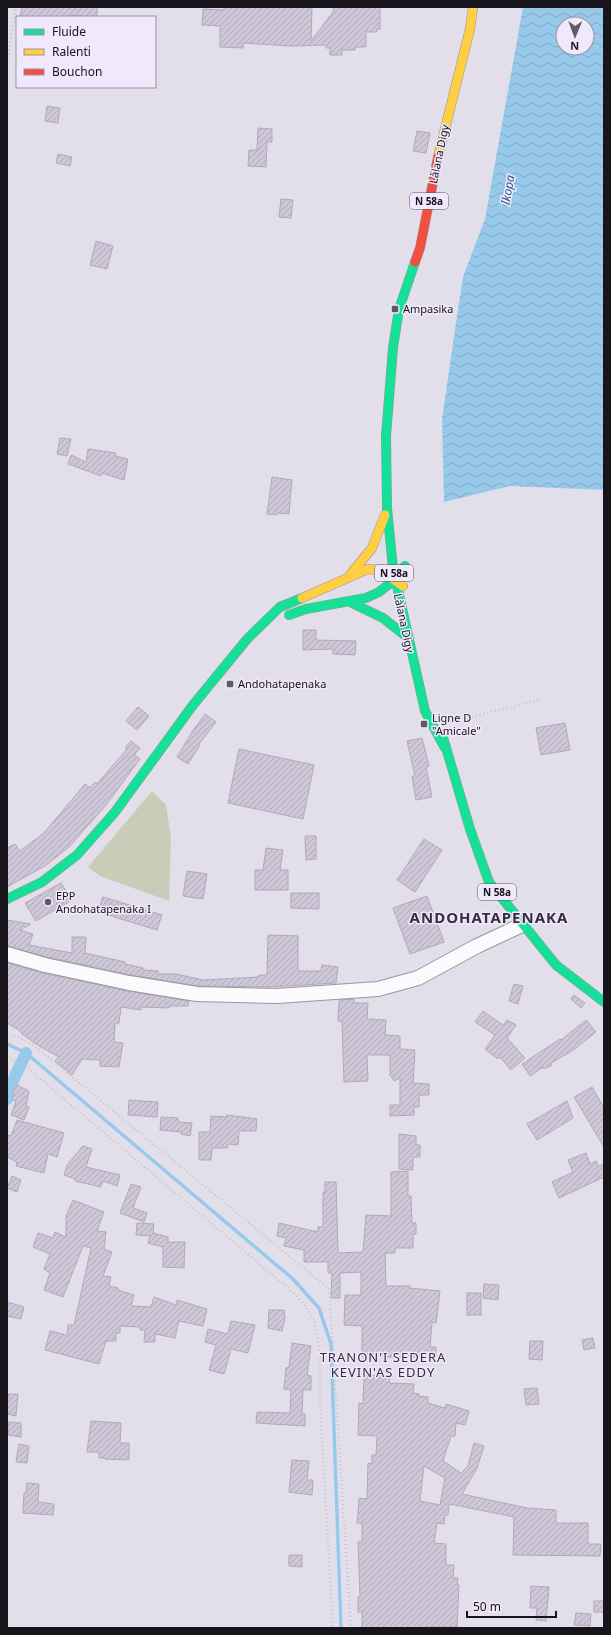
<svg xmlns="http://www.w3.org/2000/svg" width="611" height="1635" font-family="'Noto Sans',sans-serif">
  <defs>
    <pattern id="water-waves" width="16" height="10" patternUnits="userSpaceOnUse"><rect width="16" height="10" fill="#97c9eb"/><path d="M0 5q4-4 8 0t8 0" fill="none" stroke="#81acc9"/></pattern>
    <pattern id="building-hatch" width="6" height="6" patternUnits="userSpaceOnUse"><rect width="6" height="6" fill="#cec7d9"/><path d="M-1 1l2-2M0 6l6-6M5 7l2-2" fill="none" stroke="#b0aaba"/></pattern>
  </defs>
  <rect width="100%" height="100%" fill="#e3dfea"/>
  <path fill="#caccb7" d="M152 791 166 805 171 838 169 901 100 876 88 867Z"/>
  <path fill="url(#water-waves)" fill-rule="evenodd" d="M523 7H604V490L510 486 444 502 442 419 457 316 463 277 485 219ZM563 24H587V48H563Z"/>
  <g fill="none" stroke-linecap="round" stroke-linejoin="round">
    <path stroke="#97c9eb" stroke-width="3.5" d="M7 1044 26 1053 293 1279 319 1308 331 1344 341 1628"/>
    <path stroke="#97c9eb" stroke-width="12" d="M7 1099 10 1087 26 1053"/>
  </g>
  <g fill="url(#building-hatch)" stroke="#afabb4" fill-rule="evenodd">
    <path d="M22 7H97V17L67 15 66 17H20Z"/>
    <path d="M224 7H312L311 41 333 12 334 7H380V29H377V32H366V47H355V50H342V55H330V48H326V45L290 46 243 43V48L220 47V26L202 25 203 9 224 10Z"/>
    <path d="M47 106 60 108 58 123 45 121Z"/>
    <path d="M258 128 272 129V142H267L266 167 248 166 249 150H257Z"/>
    <path d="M417 131 430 133 426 153 413 151Z"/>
    <path d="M58 154 72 157 70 166 56 163Z"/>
    <path d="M281 199 293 200 291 218 279 217Z"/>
    <path d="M96 241 113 246 107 269 90 265Z"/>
    <path d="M60 438 71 439 67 456 57 454Z"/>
    <path d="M88 449 116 453 115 456 128 459 124 480 102 473 101 476 68 464 71 455 86 462Z"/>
    <path d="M272 477 292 480 289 514 277 513V515L267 514Z"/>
    <path d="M303 630H316V640L356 641 355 655 333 654V649L303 650Z"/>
    <path d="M138 707 149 716 137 730 126 721Z"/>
    <path d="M205 714 216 722 199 744 200 745 188 764 177 757 192 732Z"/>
    <path d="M565 723 570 750 541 755 536 728Z"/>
    <path d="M422 738 429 766 426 767 432 797 416 800 412 776H415L407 741Z"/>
    <path d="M131 741 140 748 134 755 140 759 106 805 69 847 45 866 7 887V848L15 844 20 851 44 833 85 784 90 788 95 782 97 784 127 749 125 748Z"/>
    <path d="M239 749 314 765 303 819 228 803Z"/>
    <path d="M305 836H316V859L306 860Z"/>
    <path d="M424 839 442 850 415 892 397 880Z"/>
    <path d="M266 848 283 850 280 870H288V890H255V870H263Z"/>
    <path d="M187 871 207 874 203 899 183 896Z"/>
    <path d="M61 883 72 900 36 921 25 903Z"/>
    <path d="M291 893H319V909L291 908Z"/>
    <path d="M427 896 444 942 410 954 393 908Z"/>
    <path d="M103 897 162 915 157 930 98 912Z"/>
    <path d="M7 920 31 924 20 930 33 934 29 945 72 953V937H86L85 953 125 962V964L143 968V970L158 971V974H176L203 980 259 977V975H267L268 935 298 936V971H321L322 965 338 967 336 983 269 987 198 986 131 975 47 957 7 946Z"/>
    <path d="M7 963 43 973 127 991 189 1001 188 1006H169V1008L141 1007V1010L121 1007 119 1023H115L114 1042 123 1043 119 1067 100 1066V1060L82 1059 72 1075 55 1061 59 1057 39 1046 22 1034 19 1030 7 1023Z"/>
    <path d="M514 984 523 986 518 1004 509 1001Z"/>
    <path d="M574 995 585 1003 581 1008 571 999Z"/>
    <path d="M354 999V1003H368L367 1019 386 1020 385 1035 400 1036V1049L415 1050 413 1083 429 1084V1095H419V1107H414V1115L390 1116V1105H400V1078L394 1081 390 1075V1055H367L368 1081 344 1082 342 1021H338L339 1000Z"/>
    <path d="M483 1011 503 1025 507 1020 516 1025 507 1038 525 1058 511 1070 500 1057 498 1059 485 1049 495 1035 475 1022Z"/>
    <path d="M586 1020 596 1032 572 1051 551 1063 552 1065 544 1069 543 1067 530 1076 522 1064 560 1039 561 1040Z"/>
    <path d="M15 1084 29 1091 26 1106 29 1107 24 1120 11 1115 16 1101 12 1100Z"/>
    <path d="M592 1087 604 1108V1147L574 1097Z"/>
    <path d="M129 1100 158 1102 157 1117 128 1115Z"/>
    <path d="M567 1101 573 1118 537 1140 527 1124Z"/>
    <path d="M227 1115 257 1119 256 1131H239L238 1145 228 1144 227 1148H212L211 1160H199V1132H210L211 1116 226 1117Z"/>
    <path d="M161 1117 178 1118V1122L192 1123 190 1136 181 1134 182 1132 160 1130Z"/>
    <path d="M17 1120 64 1133 57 1157 48 1154 44 1173 16 1166 17 1162 7 1157V1135L11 1136Z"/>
    <path d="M399 1134 416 1136V1145H420V1157H413V1170L399 1169Z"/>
    <path d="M83 1146 92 1149 86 1167 120 1175 117 1186 103 1181 101 1187 75 1181V1179L64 1175 67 1165Z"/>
    <path d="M586 1153 590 1164 596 1161 599 1166 604 1164V1177L559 1198 552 1182 573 1172 568 1160Z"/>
    <path d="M408 1171V1196H411L412 1223H416V1234H413V1248H395V1253H385L386 1286H410V1288L440 1291 436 1323 432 1322 430 1347H436V1357H362V1326L344 1325 345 1295H361V1272L340 1273V1298H331L332 1273H328V1262H304V1250L284 1246 286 1238 277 1236 279 1223 318 1232V1227H323V1192H325V1182H336L338 1253 363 1252 366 1215 391 1216V1172Z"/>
    <path d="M12 1176 21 1180 17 1192 7 1188Z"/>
    <path d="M131 1184 141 1187 133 1208 147 1213 144 1222 120 1213Z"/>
    <path d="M73 1200 104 1212 97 1231 106 1232 104 1249 112 1252 103 1276 111 1277 109 1286 118 1288V1290L134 1295 131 1306 151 1307 154 1297 176 1305 177 1300 207 1309 203 1326 179 1321 175 1338 155 1334V1342H144L145 1330H140V1327L120 1326V1333H116V1341H106L99 1364 45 1350 50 1331 67 1335 68 1325H74L91 1248 83 1246 63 1297 44 1290 50 1273 44 1269 50 1254 33 1247 38 1233 53 1238 55 1232 66 1237V1216Z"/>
    <path d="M137 1223 154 1224 153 1233 168 1237V1242H185L184 1268 163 1267V1247L148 1243 150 1236 136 1235Z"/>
    <path d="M484 1284 499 1285 498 1300 483 1298Z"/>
    <rect x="467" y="1293" width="14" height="22"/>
    <path d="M7 1302 24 1307 21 1319 7 1316Z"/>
    <path d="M269 1310H284L285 1319 282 1331 268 1328Z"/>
    <path d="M231 1321 255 1325 248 1353 231 1349 224 1374 209 1370 216 1345 205 1342 208 1329 228 1334Z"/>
    <path d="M593 1338 595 1348 584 1350 582 1340Z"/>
    <path d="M530 1341H543L542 1360 529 1359Z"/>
    <path d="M292 1343 311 1346 307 1375 311 1376V1390H303L302 1414H305V1426L256 1423 257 1412 290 1413 291 1390 284 1389 286 1368 289 1367Z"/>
    <path d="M364 1375 390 1376 389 1383 414 1384 413 1393 419 1394 418 1396 428 1397V1403L445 1408 446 1404 469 1411 465 1425 456 1423 455 1436H451L443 1461 461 1473 468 1466 474 1443 484 1446 477 1468 462 1494 527 1508 556 1510V1523H588V1544H601L600 1556 513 1555 514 1517 449 1504 448 1515H445L444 1524 437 1523 434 1543 446 1544V1565H454L453 1578H458L457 1585H459L457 1627 362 1628V1612H358V1597H360L358 1542H362V1523H357L358 1513 359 1498 367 1499 368 1463 372 1464V1455H376L377 1436 358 1435 359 1403 363 1404ZM424 1466 445 1478 440 1505 420 1501Z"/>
    <path d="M537 1388 539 1404 526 1405 524 1389Z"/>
    <path d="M8 1394H18L16 1416 7 1414Z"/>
    <path d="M91 1421 121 1423 120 1443H129V1460L105 1459V1458H99V1452H87Z"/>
    <path d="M8 1422 21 1423V1437L8 1435Z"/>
    <path d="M19 1444 29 1446 27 1463 16 1462Z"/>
    <path d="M292 1460 309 1461 307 1480H313L312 1495 289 1492Z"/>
    <path d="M27 1483 39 1484 38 1502 54 1504 53 1515 23 1513 24 1493H26Z"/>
    <path d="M289 1555H302V1567L289 1566Z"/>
    <path d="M531 1586 549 1587 546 1621 536 1620 537 1608H530Z"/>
    <rect x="594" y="1601" width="10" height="11"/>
    <path d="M576 1613 591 1614 590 1626 574 1625Z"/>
  </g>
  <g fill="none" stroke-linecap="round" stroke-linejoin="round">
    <g stroke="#9a979f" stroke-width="16">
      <path id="street" d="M7 954 45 965 129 983 197 994 277 996 378 989 418 978 477 946 522 925"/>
    </g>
    <g stroke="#9a979f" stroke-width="10">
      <g id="fast">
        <path d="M415 262 399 309 393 348 386 436 387 508 393 568 425 711 445 748"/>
        <path d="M352 603 383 618 407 637"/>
        <path d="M289 615 306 609 366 598 379 592 392 582 405 566"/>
        <path d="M442 734 470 829 489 882 556 965 604 1002"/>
        <path d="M7 899 42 882 77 855 115 812 193 705 248 638 280 607 302 598"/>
      </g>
    </g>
    <g stroke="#9a979f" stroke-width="10">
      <g id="slow">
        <path d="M438 157 470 29 473 7"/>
        <path d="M350 575 372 548 385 515"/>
        <path d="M302 598 368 569 381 570 403 586"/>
      </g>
    </g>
    <g stroke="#9a979f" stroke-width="10">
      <path id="jam" d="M415 262 420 248 438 157"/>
    </g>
    <g stroke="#c2c0c4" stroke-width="2" stroke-dasharray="1 3" stroke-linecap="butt">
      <path d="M7 62 16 7"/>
      <path d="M464 719 539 700"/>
      <path d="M7 1033 31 1043 329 1289 351 1628"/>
      <path d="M7 1057 24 1065 296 1295 313 1317 317 1334 320 1357V1405L333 1628"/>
    </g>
    <use href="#street" stroke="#fbfafc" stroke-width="14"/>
    <use href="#fast" stroke="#16e098" stroke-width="9"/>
    <use href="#slow" stroke="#ffcf43" stroke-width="9"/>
    <use href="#jam" stroke="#f24e42" stroke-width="9"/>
  </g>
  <g fill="#5e5b63" stroke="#f0e8fd" stroke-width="1.5">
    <rect x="391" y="305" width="8" height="8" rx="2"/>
    <rect x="226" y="680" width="8" height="8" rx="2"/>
    <rect x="420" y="720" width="8" height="8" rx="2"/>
    <circle cx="48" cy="902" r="4"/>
  </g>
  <g text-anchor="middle" stroke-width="3" stroke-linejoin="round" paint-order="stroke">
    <g fill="#f0e8fd" stroke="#58545f" stroke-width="1">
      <rect x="410" y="193" width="38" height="16" rx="3"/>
      <rect x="375" y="565" width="38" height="16" rx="3"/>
      <rect x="478" y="884" width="38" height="16" rx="3"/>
    </g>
    <g font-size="10" font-weight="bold" fill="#17141b">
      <text x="429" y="205">N 58a</text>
      <text x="394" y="577">N 58a</text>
      <text x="497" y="896">N 58a</text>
    </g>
    <g font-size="11" fill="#17141b" stroke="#f0e8fd">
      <text transform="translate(439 154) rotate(-78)" y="4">Làlana Digy</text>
      <text transform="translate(404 623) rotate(78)" y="4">Làlana Digy</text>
    </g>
    <g font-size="11" fill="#17141b" stroke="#f0e8fd" text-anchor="start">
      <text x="403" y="313">Ampasika</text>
      <text x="238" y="688">Andohatapenaka</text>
      <text x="432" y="722">Ligne D<tspan x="432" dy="13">"Amicale"</tspan></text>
      <text x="56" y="900">EPP<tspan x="56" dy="13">Andohatapenaka I</tspan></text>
    </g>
    <g font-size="12" font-style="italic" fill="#235978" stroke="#f0e8fd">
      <text transform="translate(508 190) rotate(-80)" y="4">Ikopa</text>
    </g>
    <g font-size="13" letter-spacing="1" fill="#342e3e" stroke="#f0e8fd">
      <text x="383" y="1362">TRANON'I SEDERA<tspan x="383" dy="15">KEVIN'AS EDDY</tspan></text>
    </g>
    <g font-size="15" font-weight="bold" letter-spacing="1" fill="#342e3e" stroke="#f0e8fd">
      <text x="489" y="923">ANDOHATAPENAKA</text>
    </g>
  </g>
  <rect width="611" height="1635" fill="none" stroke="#17141b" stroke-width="16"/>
  <rect x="16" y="16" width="140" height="72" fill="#f0e8fd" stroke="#9993a3"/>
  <rect x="24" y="29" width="20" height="6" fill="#16e098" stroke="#9993a3"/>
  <text x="52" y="36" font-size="12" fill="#17141b">Fluide</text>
  <rect x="24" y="49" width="20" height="6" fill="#ffcf43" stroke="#9993a3"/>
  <text x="52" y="56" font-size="12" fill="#17141b">Ralenti</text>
  <rect x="24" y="69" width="20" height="6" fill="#f24e42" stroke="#9993a3"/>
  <text x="52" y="76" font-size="12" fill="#17141b">Bouchon</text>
  <g transform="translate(575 36) rotate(181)"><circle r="19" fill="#f0e8fd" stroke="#9993a3"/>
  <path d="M0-3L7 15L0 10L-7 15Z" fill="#5e5b63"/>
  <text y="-6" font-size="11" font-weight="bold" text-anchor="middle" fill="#17141b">N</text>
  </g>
  <path d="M467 1611v6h89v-6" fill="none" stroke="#17141b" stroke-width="2"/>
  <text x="473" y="1611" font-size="12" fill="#17141b" stroke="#f0e8fd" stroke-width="3" paint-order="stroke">50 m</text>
</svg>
